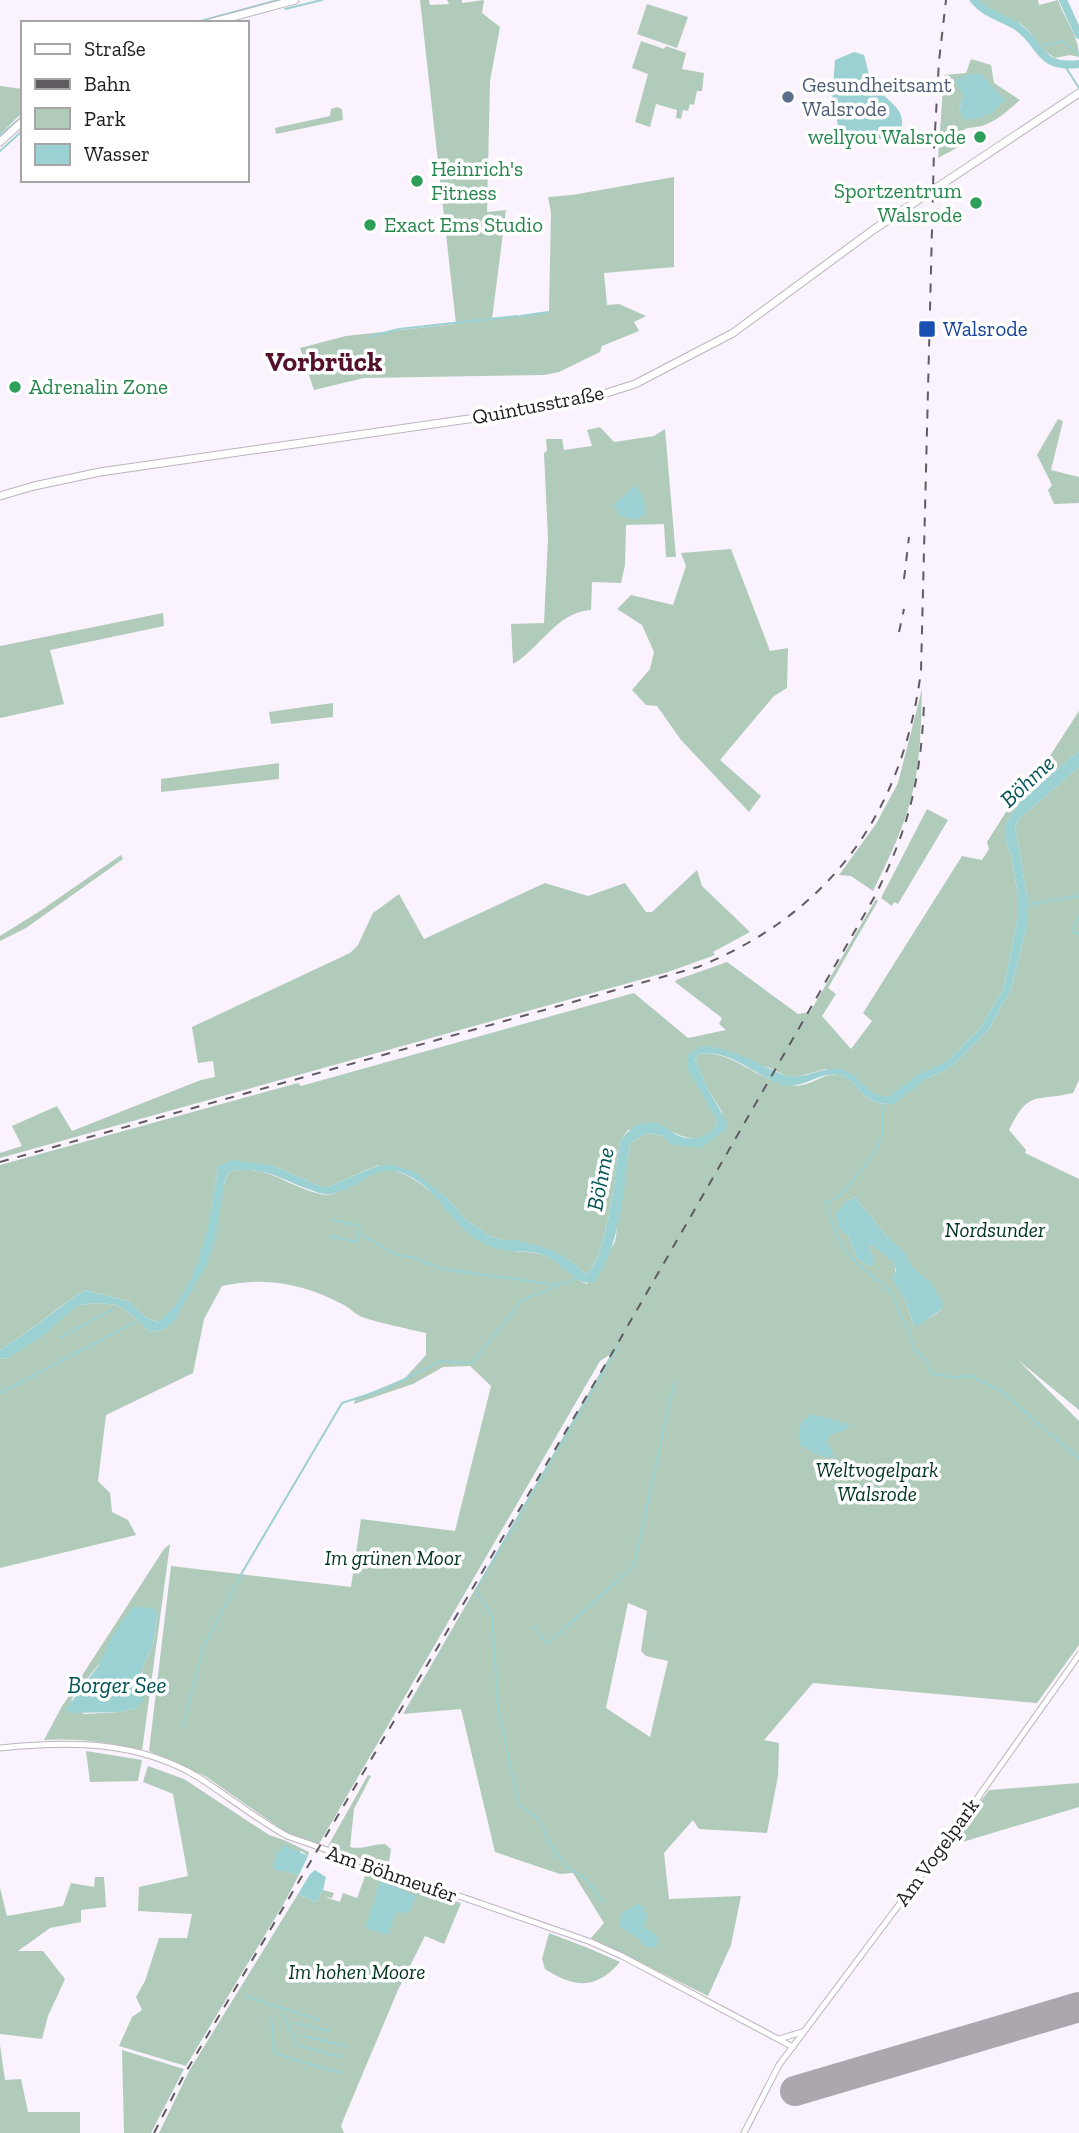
<svg xmlns="http://www.w3.org/2000/svg" width="1079" height="2133" font-family="'Zilla Slab',serif">
  <rect width="100%" height="100%" fill="#faf2fc"/>
  <g fill="#b0cbba" fill-rule="evenodd">
    <path d="M420 0H429L430 5 449 4 447 0H462V3L484 0 482 13 500 27 490 81 487 212 506 210 492 319 549 312 551 213 548 197 572 195 674 177V267L604 273 607 305 619 304 646 316 634 322 639 331 602 346 600 352 559 372 544 375 364 378 314 390 300 348 346 336 456 324Z"/>
    <path d="M979 0H1038L1039 5 1058 0C1065 20 1079 36 1079 57L1070 55 1055 58 1043 50 1028 30 1021 24 988 10Z"/>
    <path d="M647 4 688 17 677 48 637 34Z"/>
    <path d="M641 41 664 49 666 46 686 53 682 69 704 73 702 91H697L694 105 690 104 688 111 683 110 681 119 676 118 677 110 656 104 650 127 635 122 648 74 632 68Z"/>
    <path d="M971 59 991 65 994 83 1020 100C1009 110 997 121 982 126 969 129 967 125 957 136L964 144 938 158 944 75 966 73ZM980 73 1004 100 959 111 963 96Z"/>
    <path d="M0 86 23 89V112L0 134Z"/>
    <path d="M337 107 342 109 343 120 276 134 275 128 330 116 331 109Z"/>
    <path d="M1058 419 1063 421 1051 470 1079 477V503L1054 504 1048 490 1052 485 1037 455Z"/>
    <path d="M600 427 614 442 654 436 665 429 676 557H666L664 524 626 525 625 565 621 583 592 582 591 610C556 612 540 649 513 664L511 624 544 623 548 538 544 453 547 451 546 439H562L564 450 592 446 587 430Z"/>
    <path d="M731 549 770 651 788 648 787 688 774 696 720 760 761 796 749 812 681 740 657 706 646 705 632 690 650 669 654 652 642 625 617 609 631 595 673 605 686 566 681 553Z"/>
    <path d="M163 613 164 626 50 650 64 704 0 718V646Z"/>
    <path d="M922 689C921 721 921 754 914 786 907 822 889 858 873 891L851 876 839 875 876 824 898 783Z"/>
    <path d="M333 703V717L271 724 269 712Z"/>
    <path d="M1079 711V751L1035 789 1020 803 1006 822V841L1011 855 1018 895V918L1003 990 980 1028 948 1061 888 1097 874 1095 852 1075 825 1069 797 1077 786 1076 772 1069 704 1047 688 1055 717 1120C711 1146 681 1140 665 1127L628 1130 620 1141C616 1167 607 1261 586 1274L568 1259 516 1240H503L491 1237 465 1219 446 1197 413 1172 393 1165H378L328 1187H322L274 1166 218 1167C210 1220 203 1286 159 1322L146 1318 128 1301 85 1290C55 1309 30 1332 0 1350V1165L298 1083 301 1086 634 993 688 1038 726 1030 719 1024 722 1018 675 982 676 980 727 962 798 1014 810 1012 876 899 878 901 828 988 836 994 822 1016 851 1049 872 1021 863 1013 962 856 982 860 989 849 987 842 1018 793 1035 779Z"/>
    <path d="M279 763V779L161 792V779Z"/>
    <path d="M1079 767V1080L1073 1093C1035 1102 1029 1089 1009 1130L1026 1150 1025 1153 1079 1179V1410L1018 1360 1079 1421V1645L1037 1703 813 1683 764 1740 779 1743 778 1776 767 1833 699 1829 693 1820 664 1853 669 1899 741 1896 731 1945 708 1996 591 1938 604 1923 573 1873 560 1874 495 1852 461 1709 403 1714 611 1354 600 1361 319 1844 287 1833 205 1776 149 1751 171 1566 351 1587 361 1519 455 1531 491 1386 470 1366 443 1367 413 1384 354 1404 355 1399 405 1378 426 1355V1333C405 1328 383 1324 362 1317 355 1314 350 1308 344 1305 304 1284 266 1276 222 1286L204 1319 193 1373 106 1415 98 1481 110 1493 112 1512 128 1520 136 1535 0 1568V1359L8 1358 78 1305 98 1303 117 1305 132 1315 150 1332 166 1329C184 1301 205 1274 214 1242 220 1219 218 1193 229 1172 264 1162 288 1187 320 1194 347 1200 368 1163 395 1171 421 1178 440 1201 457 1220 462 1225 466 1232 472 1236 481 1242 501 1250 512 1251 525 1252 535 1251 548 1257 562 1263 572 1279 587 1284L615 1242 630 1143 647 1133 663 1136 671 1144 725 1131 722 1112 706 1086 695 1059 699 1054C726 1049 751 1074 775 1081 782 1083 795 1087 802 1085 814 1083 825 1073 838 1075 861 1079 856 1105 893 1104L924 1080 948 1069 964 1054 989 1029 1011 989 1027 926V896L1015 826 1020 818ZM855 1197 888 1238 895 1244 942 1309C932 1317 925 1321 913 1323L906 1302 892 1278C902 1263 886 1251 872 1245L869 1248 874 1259 870 1266 857 1259 848 1236 846 1202ZM628 1603 647 1611 641 1651 646 1656 668 1661 650 1737 606 1708Z"/>
    <path d="M927 809 948 820 898 904 894 902 892 906 881 898Z"/>
    <path d="M121 855 123 859 26 928 0 941V936L40 911Z"/>
    <path d="M697 870 702 886 750 932 713 952 715 955 668 972 0 1158V1153L22 1146 12 1126 57 1106 72 1131 201 1080 215 1077 213 1061 198 1063 192 1027 350 953 358 945 373 913 399 894 424 939 545 883 588 896 625 883 646 912H652Z"/>
    <path d="M170 1544 142 1751C109 1742 79 1738 44 1740L61 1708 164 1549ZM158 1613 153 1644 142 1668 144 1681 137 1708 121 1712 84 1714 71 1700 99 1664Z"/>
    <path d="M86 1751 142 1760 138 1781 90 1782Z"/>
    <path d="M148 1766 184 1779 269 1835 284 1840 309 1852 308 1856 301 1851 274 1869 299 1875 283 1905 186 2066 119 2046 132 2017 142 2010 136 1997 145 1981 159 1938H187L192 1914 138 1911 139 1887 188 1876 173 1794 143 1782Z"/>
    <path d="M368 1775 371 1776 354 1809 350 1847C363 1850 372 1844 385 1844L391 1849 388 1869 328 1846Z"/>
    <path d="M1079 1783V1807L946 1847 989 1790Z"/>
    <path d="M367 1871 461 1903 444 1944 425 1936 398 1990 344 2118 341 2126 344 2133H159L189 2071 298 1894 316 1902 323 1890 334 1893 332 1898 325 1897 340 1902 343 1893 357 1898Z"/>
    <path d="M95 1877H104L106 1907 81 1910V1922L50 1928 18 1951H43L65 1979 48 2016 42 2039 0 2034V1888L7 1916 63 1906 71 1883 94 1887Z"/>
    <path d="M549 1933 588 1948 620 1962C596 1990 574 1988 545 1969L542 1959Z"/>
    <path d="M0 2045 5 2080 21 2079 28 2112H80V2133H0Z"/>
    <path d="M122 2050 184 2069 151 2133H124Z"/>
  </g>
  <g fill="#9bd1d2">
    <path d="M854 52 864 55C867 65 869 80 876 87 894 108 909 109 899 140L889 141 839 129 832 101 835 60Z"/>
    <path d="M980 73 1005 100 991 114 966 121 959 111 963 96 955 80 969 74Z"/>
    <path d="M634 486C642 490 647 506 645 514L637 520 620 516 614 505Z"/>
    <path d="M1079 751V767L1020 818 1015 826 1027 896V926L1011 989 989 1029 964 1054 948 1069 924 1080 894 1104C856 1105 861 1079 838 1075 818 1071 804 1091 780 1084 755 1075 728 1048 699 1054L695 1059 706 1086 727 1122 725 1131 700 1148 670 1144 663 1136 647 1133 630 1143C623 1190 622 1243 594 1282 577 1287 565 1266 550 1258 535 1250 525 1252 509 1251 497 1250 480 1243 470 1235 449 1217 435 1189 409 1176 374 1158 361 1190 330 1194 321 1195 314 1191 305 1188 280 1178 256 1164 229 1172L225 1180 215 1240 206 1266 174 1321 166 1329 150 1332 132 1315 117 1305 98 1303 78 1305 41 1337 8 1358 0 1359V1350C30 1332 56 1309 85 1290L128 1301 146 1318 158 1322C202 1289 210 1217 218 1167L233 1160 274 1166 322 1187H328L379 1165H393L413 1171 446 1197 465 1219 491 1237 503 1240H516L549 1249 568 1259 586 1274C607 1262 616 1167 620 1141 631 1126 645 1118 663 1126 668 1128 672 1133 677 1135 693 1142 713 1138 717 1120L688 1070V1055C692 1052 697 1048 702 1047 722 1043 765 1068 784 1075 804 1082 822 1064 843 1070 862 1076 862 1093 888 1097L918 1075 948 1061 980 1028 1003 990 1018 918V895L1011 855 1006 841V822L1020 803 1035 789Z"/>
    <path d="M855 1197 888 1238 902 1250 914 1269 931 1283 943 1302 942 1309 917 1326 913 1323 906 1302 893 1281 892 1278 896 1270 893 1261 872 1245 869 1248 874 1259V1264L870 1266 857 1259 848 1236 838 1227 836 1214 846 1202Z"/>
    <path d="M814 1415 852 1425H847L846 1430 831 1434C824 1445 832 1448 834 1458L820 1456 801 1446C796 1434 799 1417 814 1415Z"/>
    <path d="M132 1607 154 1608 158 1613 153 1644 142 1668 144 1699 137 1708 121 1712 68 1713 66 1709 99 1665 111 1638Z"/>
    <path d="M284 1845 308 1856 299 1875 273 1869 276 1855Z"/>
    <path d="M315 1870 326 1877 323 1890 316 1902 298 1894 310 1874Z"/>
    <path d="M381 1880 416 1896 409 1913 396 1912 388 1935 365 1928Z"/>
    <path d="M638 1904 643 1907 647 1918 643 1926C649 1933 658 1930 658 1944L652 1948 644 1946 638 1938 619 1926 622 1912Z"/>
  </g>
  <g fill="none" stroke-linecap="round" stroke-linejoin="round">
    <g stroke="#9bd1d2" stroke-width="2">
      <path d="M285 9 322 0"/>
      <path d="M193 23 278 0"/>
      <path d="M1035 47 1063 41 1079 54"/>
      <path d="M1065 66 1079 88"/>
      <path d="M0 135 23 116"/>
      <path d="M0 151 21 132"/>
      <path d="M521 316 548 312"/>
      <path d="M369 337 399 329 518 316"/>
      <path d="M1025 905 1079 896"/>
      <path d="M1079 915 1073 932 1079 934"/>
      <path d="M885 1104C880 1117 885 1127 882 1136 876 1152 844 1199 827 1202V1209L840 1243 854 1261 884 1285 894 1296 900 1316 906 1325 914 1349 927 1361 930 1373 950 1377 972 1376C982 1384 996 1387 1005 1394 1029 1415 1053 1438 1079 1458"/>
      <path d="M359 1233 394 1254 414 1258 443 1269 556 1285 570 1282 577 1277"/>
      <path d="M330 1236 357 1242 360 1226 333 1220"/>
      <path d="M59 1338 113 1309"/>
      <path d="M0 1393 135 1322"/>
      <path d="M533 1627 547 1644 634 1566 674 1382"/>
      <path d="M183 1725 204 1646 243 1571 342 1403 388 1388 440 1361 472 1363 522 1300C534 1294 544 1295 556 1285"/>
      <path d="M604 1902 584 1878 567 1867 550 1844 538 1818 519 1805 498 1709 492 1617C489 1607 479 1601 476 1590L619 1345"/>
      <path d="M247 1997 319 2020"/>
      <path d="M281 2012 297 2045 340 2057"/>
      <path d="M271 2017 274 2053 340 2073"/>
      <path d="M294 2023 329 2031"/>
      <path d="M303 2036 346 2046"/>
    </g>
    <g stroke="#9bd1d2" stroke-width="8">
      <path d="M974 0C985 14 1002 17 1016 26 1043 43 1036 69 1079 64"/>
      <path d="M1063 0 1079 35"/>
    </g>
    <path stroke="#ada6ae" stroke-width="30" d="M795 2091 1079 2007"/>
    <g stroke="#bbb3bd" stroke-width="7">
      <g id="minor">
        <path d="M0 1748C68 1741 137 1740 198 1777 228 1796 256 1819 287 1836L591 1942 622 1956 793 2047"/>
        <path d="M779 2039 802 2032"/>
        <path d="M744 2133 779 2065 952 1834 1079 1655"/>
      </g>
    </g>
    <g stroke="#bbb3bd" stroke-width="9">
      <g id="major">
        <path d="M210 23 295 0"/>
        <path d="M0 142 23 121"/>
        <path d="M0 496 34 486 100 472 545 408 578 402 635 384 733 333 873 230 1079 93"/>
      </g>
    </g>
    <use href="#minor" stroke="#fff" stroke-width="5"/>
    <use href="#major" stroke="#fff" stroke-width="7"/>
    <g stroke="#605b61" stroke-width="2" stroke-dasharray="9 9" stroke-linecap="butt">
      <path d="M904 579 909 537"/>
      <path d="M899 632 904 609"/>
      <path d="M0 1162 698 967C831 913 903 812 921 671L934 149 939 61 946 0"/>
      <path d="M154 2133 184 2075 611 1355 875 896C909 827 921 780 924 703"/>
    </g>
  </g>
  <circle fill="#5c6f8a" stroke="#fff" stroke-width="2.5" cx="788" cy="97" r="7"/>
  <g fill="#2e9e5b" stroke="#fff" stroke-width="2.5">
    <circle cx="980" cy="137" r="7"/>
    <circle cx="417" cy="181" r="7"/>
    <circle cx="976" cy="203" r="7"/>
    <circle cx="370" cy="225" r="7"/>
    <circle cx="15" cy="387" r="7"/>
  </g>
  <rect fill="#1a4fb4" stroke="#fff" stroke-width="2.5" x="918" y="320" width="18" height="18" rx="3.5"/>
  <g text-anchor="middle" stroke-width="7" stroke-linejoin="round" paint-order="stroke">
    <g font-size="21" fill="#4e5e75" stroke="#fff" text-anchor="start">
      <text x="802" y="92">Gesundheitsamt<tspan x="802" dy="24">Walsrode</tspan></text>
    </g>
    <g font-size="21" fill="#27864d" stroke="#fff" text-anchor="start">
      <text x="966" y="144" text-anchor="end">wellyou Walsrode</text>
      <text x="431" y="176">Heinrich's<tspan x="431" dy="24">Fitness</tspan></text>
      <text x="962" y="198" text-anchor="end">Sportzentrum<tspan x="962" dy="24">Walsrode</tspan></text>
      <text x="384" y="232">Exact Ems Studio</text>
      <text x="29" y="394">Adrenalin Zone</text>
    </g>
    <g font-size="21" fill="#164399" stroke="#fff" text-anchor="start">
      <text x="943" y="336">Walsrode</text>
    </g>
    <g font-size="21" fill="#1f1c20" stroke="#fff">
      <text transform="translate(538 405) rotate(-11)" y="7">Quintusstraße</text>
      <text transform="translate(937 1852) rotate(-54)" y="7">Am Vogelpark</text>
      <text transform="translate(392 1874) rotate(19)" y="7">Am Böhmeufer</text>
    </g>
    <g font-size="21" font-style="italic" fill="#00341c" stroke="#fff">
      <text x="995" y="1237">Nordsunder</text>
      <text x="877" y="1477">Weltvogelpark<tspan x="877" dy="24">Walsrode</tspan></text>
      <text x="393" y="1565">Im grünen Moor</text>
      <text x="357" y="1979">Im hohen Moore</text>
    </g>
    <g font-size="23" font-style="italic" fill="#005254" stroke="#fff">
      <text transform="translate(1027 781) rotate(-43)" y="8">Böhme</text>
      <text transform="translate(600 1179) rotate(-79)" y="8">Böhme</text>
      <text x="117" y="1693">Borger See</text>
    </g>
    <g font-size="28" font-weight="bold" fill="#54112b" stroke="#fff">
      <text x="324" y="371">Vorbrück</text>
    </g>
  </g>
  <rect x="21" y="21" width="228" height="161" fill="#ffffff" stroke="#a5a4a6" stroke-width="2"/>
  <rect x="35" y="44" width="35" height="10" fill="#ffffff" stroke="#a5a4a6" stroke-width="2"/>
  <text x="84" y="56" font-size="21" fill="#1f1c20">Straße</text>
  <rect x="35" y="79" width="35" height="10" fill="#605b61" stroke="#a5a4a6" stroke-width="2"/>
  <text x="84" y="91" font-size="21" fill="#1f1c20">Bahn</text>
  <rect x="35" y="108" width="35" height="21" fill="#b0cbba" stroke="#a5a4a6" stroke-width="2"/>
  <text x="84" y="126" font-size="21" fill="#1f1c20">Park</text>
  <rect x="35" y="144" width="35" height="21" fill="#9bd1d2" stroke="#a5a4a6" stroke-width="2"/>
  <text x="84" y="161" font-size="21" fill="#1f1c20">Wasser</text>
</svg>
